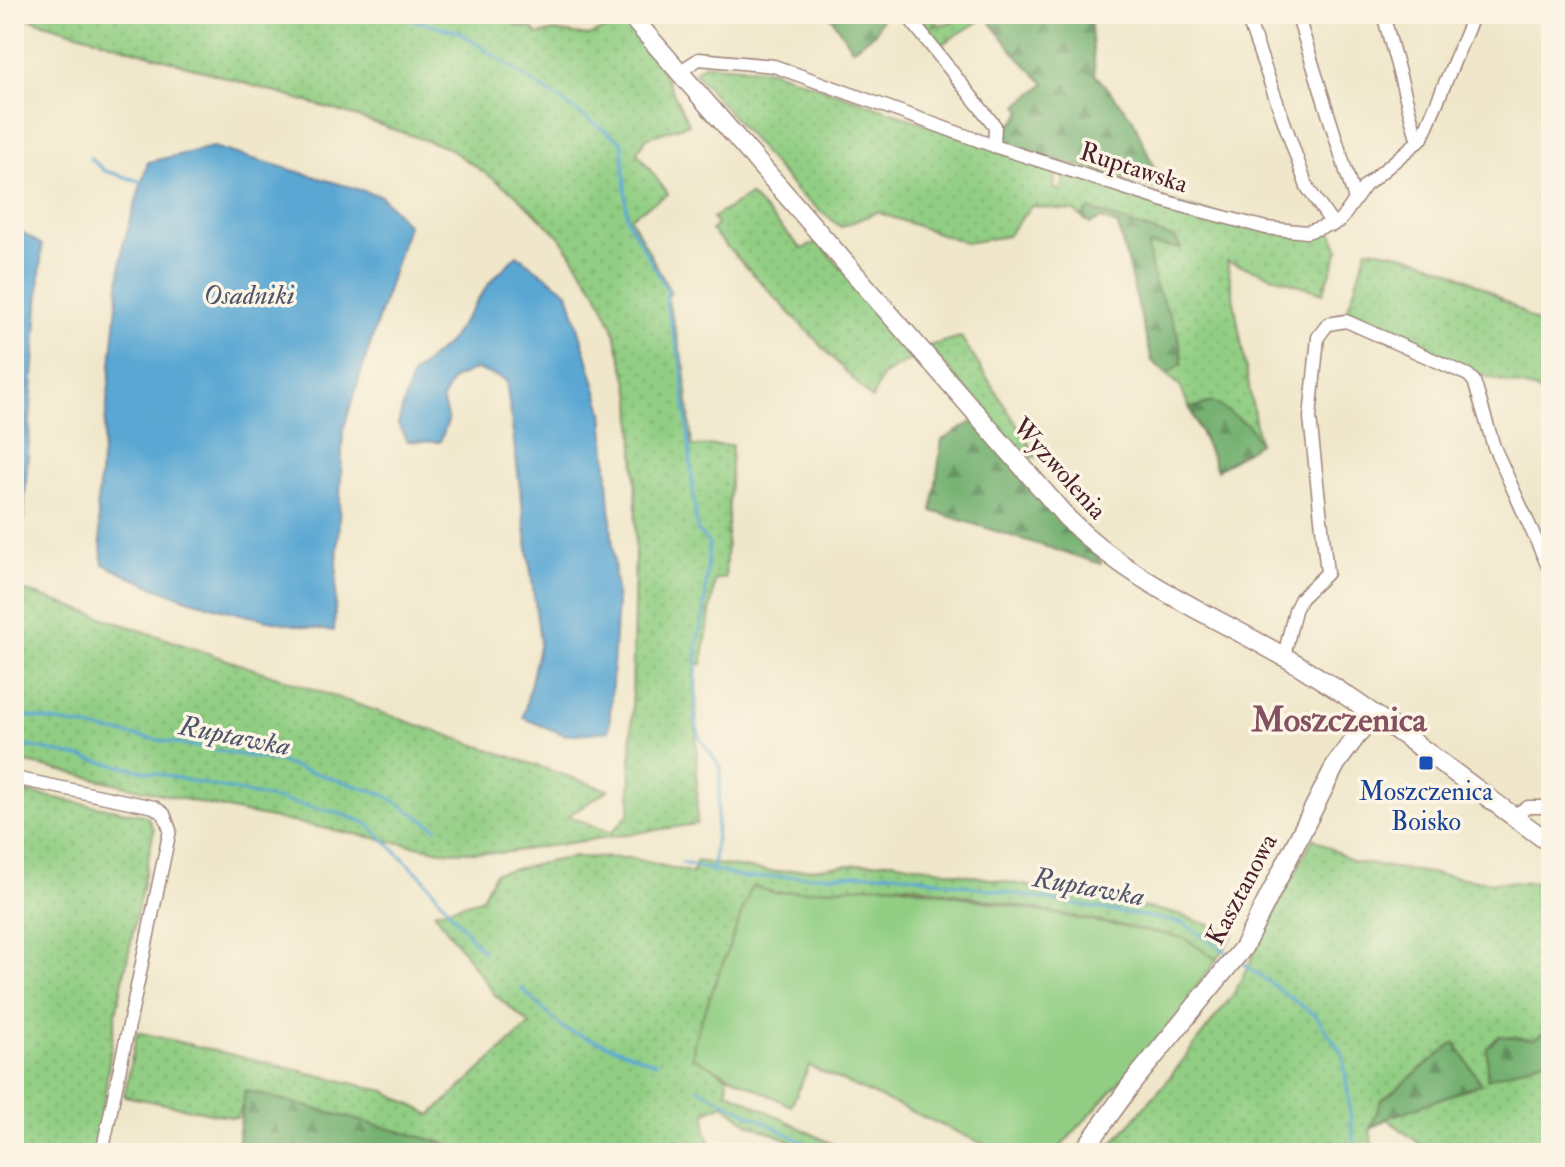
<svg xmlns="http://www.w3.org/2000/svg" width="1565" height="1167" font-family="'IM FELL Double Pica',serif">
  <defs>
    <pattern id="grass-dots" width="8" height="8" patternUnits="userSpaceOnUse" patternTransform="scale(2)"><rect width="8" height="8" fill="#91ce83"/><path d="M2 2h.1M6 6h.1" fill="none" stroke="#7fb071" stroke-width="1.8" stroke-linecap="round"/></pattern>
    <pattern id="forest-firs" width="22" height="20" patternUnits="userSpaceOnUse" patternTransform="scale(2)"><rect width="22" height="20" fill="#74b171"/><path d="M5 1l3.5 6h-7zM16 11l3.5 6h-7z" fill="#618f5d"/></pattern>
  </defs>
  <rect width="100%" height="100%" fill="#fcf5e5"/>
  <filter id="ink" filterUnits="userSpaceOnUse"><feTurbulence type="fractalNoise" baseFrequency=".0125" numOctaves="2"/><feDisplacementMap in="SourceGraphic" scale="16" xChannelSelector="R" yChannelSelector="G"/><feConvolveMatrix kernelMatrix="1 2 1 2 8 2 1 2 1" color-interpolation-filters="sRGB"/></filter>
  <filter id="wash" filterUnits="userSpaceOnUse"><feTurbulence type="fractalNoise" baseFrequency=".006" numOctaves="4" result="noise"/><feDisplacementMap in="SourceGraphic" scale="32" xChannelSelector="R" yChannelSelector="G"/><feGaussianBlur stdDeviation="1.8" result="paint"/><feColorMatrix in="noise" values="0 0 0 0 0 0 0 0 0 0 0 0 0 0 0 0 0 1.4 0 .05"/><feComposite in="paint" operator="in"/></filter>
  <g filter="url(#wash)">
    <rect width="100%" height="100%" fill="#f0e7ca"/>
    <g fill="url(#grass-dots)" stroke="#6e7657" stroke-width="2">
      <path d="M14 14H506L517 26 532 28 538 35 554 31 588 36 608 28 639 26 689 124 646 138 637 152 668 194 630 217 671 293 667 297 685 369 692 446 732 445 725 578 715 580 702 664 696 665 697 824 502 853 442 851 240 812 14 760V587L608 790 568 816 611 833 630 813 636 499 632 397 613 327 597 292 559 236 514 193 448 148 351 115Z"/>
      <path d="M916 14H946L933 26 952 22 963 14 986 17 942 44Z"/>
      <path d="M705 64 771 70 1056 169 1054 188 1061 191 1065 174 1300 237 1332 232 1339 250 1323 293 1227 261 1259 443 1217 470 1180 386 1152 361 1118 225 1101 219 1090 224 1074 211 1031 206 1007 236 966 243 877 212 841 227 798 193 694 72Z"/>
      <path d="M750 195 802 249 818 242 918 355 882 376 872 399 711 230 717 225 712 218Z"/>
      <path d="M1367 249C1439 255 1494 291 1551 333V394L1470 372 1347 312Z"/>
      <path d="M961 337 1033 450 1043 457H1025L928 346Z"/>
      <path d="M14 790 147 816 154 830 115 1019 97 1153H14Z"/>
      <path d="M1313 838 1354 862 1490 882 1551 883V1153H1432L1387 1119 1370 1129 1373 1153H1104L1163 1086 1234 993Z"/>
      <path d="M572 857 631 858 693 873 696 861 773 872 893 861 1174 913 1234 933 1217 960 1184 938 910 885 776 893 712 1067 728 1077 727 1091 850 1153H792L788 1151 791 1141 749 1124 723 1104 706 1112V1132L715 1153H463L247 1094 237 1118 124 1096 137 1032 385 1091 431 1115 530 1024 496 996 434 912 481 899 495 873Z"/>
    </g>
    <g fill="url(#forest-firs)" stroke="#5f684e" stroke-width="2">
      <path d="M829 14H878L881 19 875 33 852 49Z"/>
      <path d="M984 14H1055L1067 21 1075 14H1090L1095 74 1133 119 1164 191 999 143V127C1011 126 1017 122 1022 111L1018 105 1045 84 1018 57Z"/>
      <path d="M1089 209 1176 239 1181 248 1148 245C1150 260 1152 277 1158 290 1169 316 1182 333 1182 363L1167 374 1152 361 1118 225 1101 219 1090 224 1083 216Z"/>
      <path d="M1213 402 1248 425 1259 443 1217 470 1190 408Z"/>
      <path d="M976 420 1101 561V564L932 511 942 440Z"/>
      <path d="M1551 1029V1058L1487 1079V1048L1499 1036 1534 1039Z"/>
      <path d="M1455 1042 1481 1084 1387 1118 1370 1129 1381 1101Z"/>
      <path d="M245 1090 481 1153H236Z"/>
    </g>
    <path fill="#91ce83" stroke="#6e7657" stroke-width="2" d="M892 884 1184 938 1217 960 1188 998 1192 1002 1055 1153H1004L809 1066 791 1106 692 1057 696 1034 752 886 776 893Z"/>
    <g fill="#5aa7d3" stroke="#52637f" stroke-width="2">
      <path d="M213 147 381 196 408 225 343 430 334 631C252 620 176 601 103 564L97 505 123 245 148 162Z"/>
      <path d="M14 227 42 245 22 540 14 537Z"/>
      <path d="M517 255 568 292 603 412 617 602 609 731 565 735 523 718 540 642 506 380 476 369 453 379 442 399 448 421 440 442 407 441 398 424 412 375 448 343 491 281Z"/>
    </g>
    <g fill="none" stroke-linecap="round" stroke-linejoin="round">
      <g stroke="#5aa7d3" stroke-width="3">
        <path d="M389 14 459 32 622 142 627 219 668 291 666 305 681 361 697 530 709 544 704 614 697 643 695 719 701 740 721 768 713 872"/>
        <path d="M90 158 105 171 142 182"/>
        <path d="M14 714 275 761 383 794 437 828"/>
        <path d="M14 743 335 812 367 823 424 879 483 952"/>
        <path d="M682 863 745 878 895 873 1183 923 1230 954"/>
        <path d="M1240 961 1317 1017 1343 1055 1355 1153"/>
        <path d="M521 988 564 1029 656 1063"/>
        <path d="M698 1088 825 1153"/>
      </g>
    </g>
  </g>
  <g filter="url(#ink)">
    <g fill="none" stroke-linecap="round" stroke-linejoin="round">
      <g stroke="#9d837a" stroke-width="15">
        <g id="street">
          <path d="M906 14 995 126 994 146"/>
          <path d="M1246 14 1307 187 1333 225"/>
          <path d="M1297 14 1355 200"/>
          <path d="M1383 14 1418 142"/>
          <path d="M679 72 699 59 774 66 994 146 1171 203 1266 228 1307 232 1340 221 1365 186 1422 138 1474 14"/>
          <path d="M1284 656 1295 610 1301 598 1327 573 1310 418 1318 337 1328 324 1346 321 1468 375 1474 381 1494 447 1551 573"/>
          <path d="M14 778 154 807 164 814 170 830 102 1153"/>
          <path d="M1512 816 1528 807H1551"/>
        </g>
      </g>
      <g stroke="#9d837a" stroke-width="21">
        <g id="secondary">
          <path d="M629 14 1067 518C1137 589 1225 619 1308 671 1392 723 1471 786 1551 844"/>
          <path d="M1082 1153 1133 1082 1243 948 1336 764 1371 716"/>
        </g>
      </g>
      <use href="#street" stroke="#fff" stroke-width="12"/>
      <use href="#secondary" stroke="#fff" stroke-width="18"/>
    </g>
  </g>
  <rect fill="#1a4fb4" stroke="#fcf5e5" stroke-width="3" x="1418" y="755" width="16" height="16" rx="4"/>
  <g text-anchor="middle" stroke-width="7" stroke-linejoin="round" paint-order="stroke">
    <g font-size="26" fill="#4a1f2b" stroke="#fcf5e5">
      <text transform="translate(1134 167) rotate(18)" y="9">Ruptawska</text>
      <text transform="translate(1060 468) rotate(48)" y="9">Wyzwolenia</text>
      <text transform="translate(1241 889) rotate(-62)" y="9">Kasztanowa</text>
    </g>
    <g font-size="26" fill="#164399" stroke="#fcf5e5">
      <text x="1426" y="800">Moszczenica<tspan x="1426" dy="30">Boisko</tspan></text>
    </g>
    <g font-size="28" font-style="italic" fill="#50556e" stroke="#fcf5e5">
      <text x="249" y="304">Osadniki</text>
      <text transform="translate(235 735) rotate(11)" y="10">Ruptawka</text>
      <text transform="translate(1089 886) rotate(10)" y="10">Ruptawka</text>
    </g>
    <g font-size="34" font-weight="bold" fill="#845161" stroke="#fcf5e5">
      <text x="1339" y="731">Moszczenica</text>
    </g>
  </g>
  <rect width="1565" height="1167" fill="none" stroke="#fcf5e5" stroke-width="48"/>
</svg>
